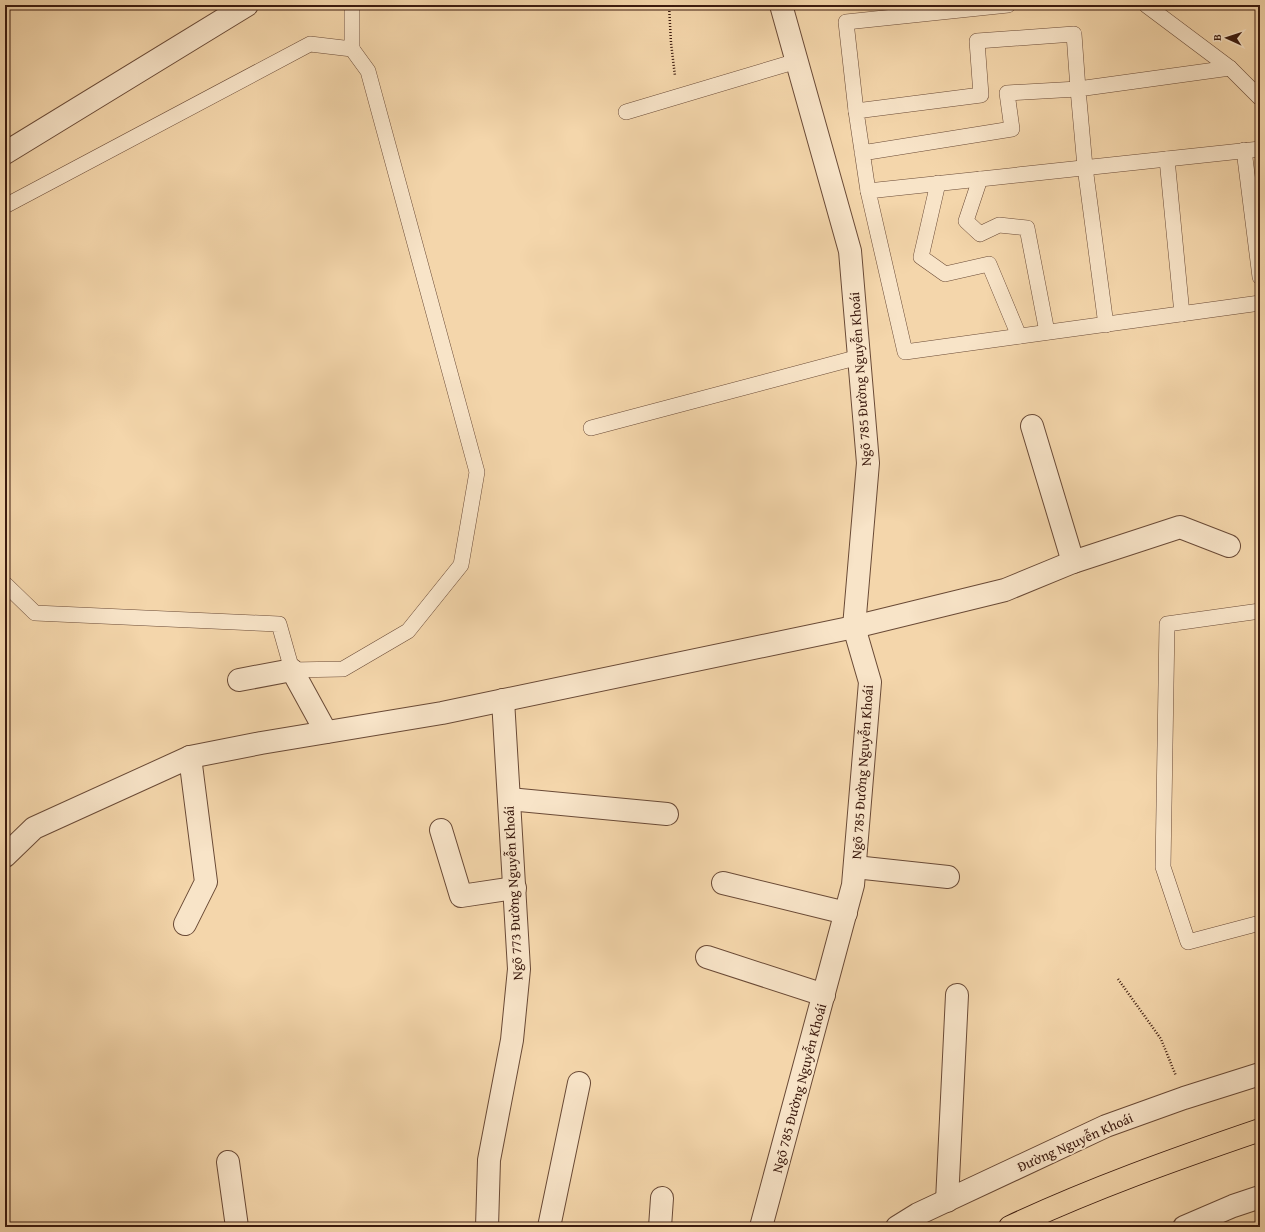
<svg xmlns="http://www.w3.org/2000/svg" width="1265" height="1232" font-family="'Gentium Book Plus',serif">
  <rect width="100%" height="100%" fill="#f4d6ab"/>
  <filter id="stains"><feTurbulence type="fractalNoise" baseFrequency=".005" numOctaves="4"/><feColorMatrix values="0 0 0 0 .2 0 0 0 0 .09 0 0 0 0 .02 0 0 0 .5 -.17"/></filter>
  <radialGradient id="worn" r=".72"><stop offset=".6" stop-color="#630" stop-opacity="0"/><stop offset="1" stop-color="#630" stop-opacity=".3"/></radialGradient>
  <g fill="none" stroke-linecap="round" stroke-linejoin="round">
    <g stroke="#6a4a36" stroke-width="16">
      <g id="service">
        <path d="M1146 5 1230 68 1260 98"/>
        <path d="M352 49V5"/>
        <path d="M856 111 846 22 1008 5"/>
        <path d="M626 112 797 61"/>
        <path d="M1260 149 868 191 905 352 1260 303"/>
        <path d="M1244 150 1260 277"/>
        <path d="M862 153 1012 129 1007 93 1078 89 1074 34 977 41 981 95 856 111 868 191"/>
        <path d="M1167 159 1182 314"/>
        <path d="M980 179 966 221 980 234 999 225 1027 228 1047 332"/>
        <path d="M938 183 921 257 945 274 989 264 1019 336"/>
        <path d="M5 206 310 44 352 49 368 71 477 472 461 565 408 631 343 669 292 670 279 624 35 613 5 584"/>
        <path d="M1106 325 1085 167 1078 89 1230 68"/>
        <path d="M591 428 859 357"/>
        <path d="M1260 611 1167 624 1163 867 1188 942 1260 923"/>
      </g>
    </g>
    <g stroke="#6a4a36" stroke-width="24">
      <g id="minor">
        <path d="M5 153 247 5"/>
        <path d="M1032 426 1073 562"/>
        <path d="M239 680 292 670 326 732"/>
        <path d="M509 799 667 814"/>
        <path d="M441 830 461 896 515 888"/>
        <path d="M5 856 34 828 190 757 261 743 442 713 854 627 1005 590 1073 562 1180 527 1229 546"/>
        <path d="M855 867 948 877"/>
        <path d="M723 883 846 913"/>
        <path d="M185 924 206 882 190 757"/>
        <path d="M707 957 824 995"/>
        <path d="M228 1162 237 1227"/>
        <path d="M947 1201 957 995"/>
        <path d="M487 1227 489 1160 512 1040 519 969 503 700"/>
        <path d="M549 1227 579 1083"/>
        <path d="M660 1227 662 1198"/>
        <path d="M761 1227 853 885 870 682 854 627 868 463 850 251 781 5"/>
        <path d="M897 1227 918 1214 1106 1126 1184 1098 1260 1074"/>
      </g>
    </g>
    <g stroke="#6a4a36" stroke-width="24">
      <path id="tertiary" d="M1184 1227 1233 1206 1260 1197"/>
    </g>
    <g stroke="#3c1b0f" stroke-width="24">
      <path id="primary" d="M1010 1227C1091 1189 1175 1159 1260 1130"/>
    </g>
    <g stroke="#3c1b0f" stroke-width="2.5" stroke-dasharray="1 2" stroke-linecap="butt">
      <path d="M669 5 671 43 675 76"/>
      <path d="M1118 979 1161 1039 1176 1076"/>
    </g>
    <use href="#service" stroke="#f8e4c8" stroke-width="15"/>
    <use href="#minor" stroke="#f8e4c8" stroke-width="22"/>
    <use href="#tertiary" stroke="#f8e4c8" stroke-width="22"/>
    <use href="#primary" stroke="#f4d6ab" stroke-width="22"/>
  </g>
  <g text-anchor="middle" stroke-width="4" stroke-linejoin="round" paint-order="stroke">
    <g font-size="14" fill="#3c1b0f" stroke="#f8e4c8">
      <text transform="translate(860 379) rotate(-94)" y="5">Ngõ 785 Đường Nguyễn Khoái</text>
      <text transform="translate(862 772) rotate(-86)" y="5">Ngõ 785 Đường Nguyễn Khoái</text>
      <text transform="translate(513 893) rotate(-93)" y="5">Ngõ 773 Đường Nguyễn Khoái</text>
      <text transform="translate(799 1088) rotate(-75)" y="5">Ngõ 785 Đường Nguyễn Khoái</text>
      <text transform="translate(1075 1142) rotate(-24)" y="5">Đường Nguyễn Khoái</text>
    </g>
  </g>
  <rect width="1265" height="1232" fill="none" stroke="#f4d6ab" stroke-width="20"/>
  <rect x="6" y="6" width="1253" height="1220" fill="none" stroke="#3c1b0f" stroke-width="2"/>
  <rect x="10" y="10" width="1245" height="1212" fill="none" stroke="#3c1b0f"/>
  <g transform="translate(1227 38) rotate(273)" stroke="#f8e4c8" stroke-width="3" paint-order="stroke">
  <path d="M0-3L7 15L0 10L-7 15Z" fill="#3c1b0f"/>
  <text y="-6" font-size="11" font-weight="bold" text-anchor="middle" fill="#3c1b0f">B</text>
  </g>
  <rect width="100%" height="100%" filter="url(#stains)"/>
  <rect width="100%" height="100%" fill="url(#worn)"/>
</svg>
